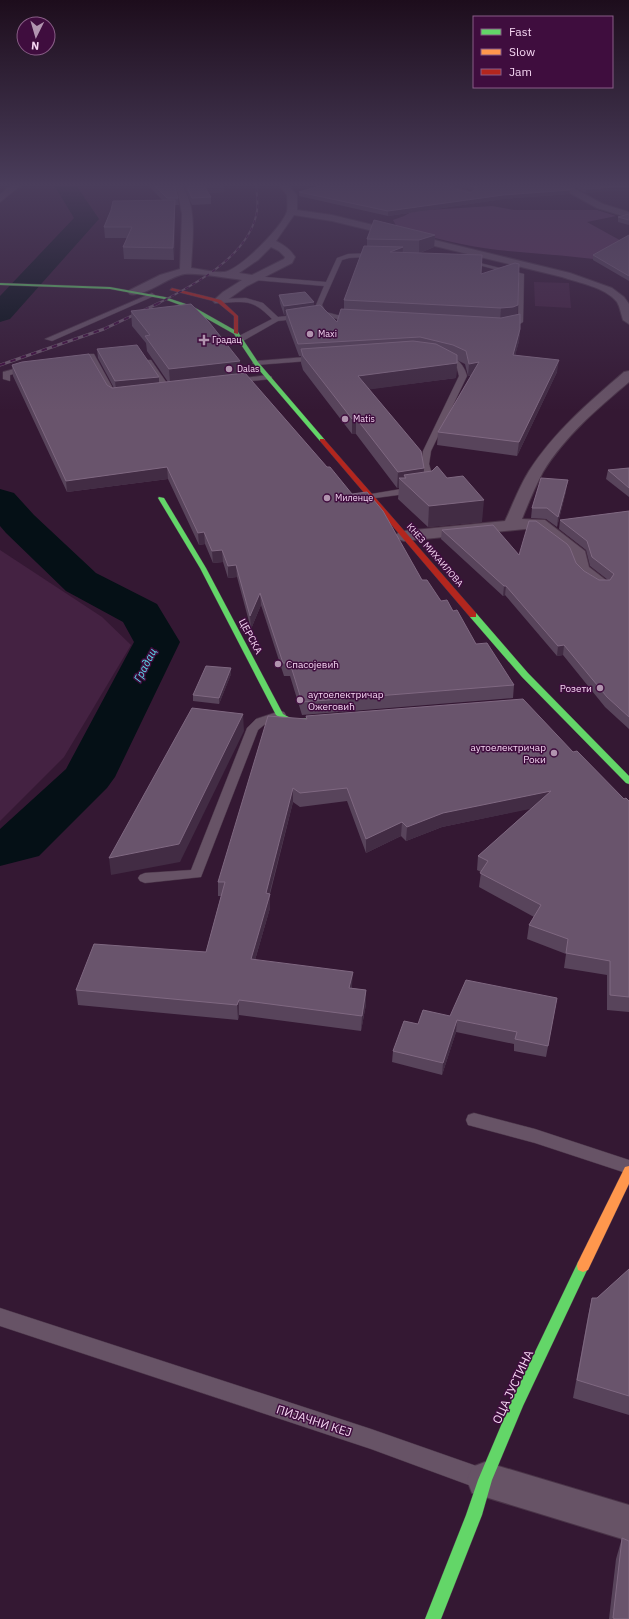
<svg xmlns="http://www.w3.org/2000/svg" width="629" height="1619" font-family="'IBM Plex Sans',sans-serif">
  <rect width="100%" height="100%" fill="#341833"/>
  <g fill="#442242">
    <path d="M534 282 569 283 571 308 535 306Z"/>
    <path d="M0 550 102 617 131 645 64 757 0 821Z"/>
  </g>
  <path fill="#5d355b" d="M492 206 514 210H597L616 216 587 222 625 243 617 262C577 256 537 254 498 250 464 246 431 237 398 229L393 220 404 216 413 211Z"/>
  <path fill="#051016" d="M123 704 118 742 65 822 0 862V837L10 834 78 767Z"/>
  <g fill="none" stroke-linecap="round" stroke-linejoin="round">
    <g fill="#051016" fill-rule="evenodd">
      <path d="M54 185H76L99 219 10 319 0 322V296L74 218Z"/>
      <path d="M0 489 14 493 34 515 96 573 157 604 180 642 115 777 107 788 39 856 0 866V829L66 769 134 642 123 622 66 591 6 533 0 526Z"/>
    </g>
    <g stroke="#4a3448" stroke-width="1">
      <g id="lane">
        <path d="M378 253 380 254V256L349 258 342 260 322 305 326 312 337 315 358 317 359 318C350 325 331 317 321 314L316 305 324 286 253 280 250 278 253 276 326 282 337 258 348 254Z"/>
        <path d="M464 259 524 274 523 322C517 326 507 331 500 326L518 320 519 276 464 261Z"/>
        <path d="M152 293 155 295 154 296 52 341 45 339Z"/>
        <path d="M246 298 263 303 278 317 303 314 306 316 303 318 278 321 243 341H237V337L272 319C251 298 246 302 219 303L216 301 219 299Z"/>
        <path d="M88 354H94L115 392H124V396L110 397 87 356Z"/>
        <path d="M438 354C452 352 464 363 467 376L431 451 429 464 435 485 431 490 428 491 368 499 366 497 371 494 425 485 421 464 423 451 459 376 457 368 446 360 438 358Z"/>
        <path d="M318 356 322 358 321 360 256 365 252 363 256 361Z"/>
        <path d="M145 360H151L171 389 170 391H164L144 362Z"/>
        <path d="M28 365H31V369L10 375V381L3 379V372Z"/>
        <path d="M268 375 272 377 271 379 234 383 230 381 234 379Z"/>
        <path d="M280 711 284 712 286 715 284 718 264 725 258 730 201 877 145 883 140 881 138 878 140 875 145 873 191 870 247 728 256 719Z"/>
        <path d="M474 1113 535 1129 629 1160V1174L535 1143 468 1125 466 1120 468 1115Z"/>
        <path d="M0 1308 371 1429 485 1469 493 1472 496 1480 493 1488 485 1491 371 1449 0 1326Z"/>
      </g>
    </g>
    <g stroke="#4a3448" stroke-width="2">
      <g id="street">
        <path d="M12 185H21L0 202V194Z"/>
        <path d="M174 185H182C198 209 192 241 191 268 201 269 214 273 224 272 240 270 284 225 287 211 288 206 287 200 287 195L279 185H288L297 195V210L332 215 570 273 612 288 624 297 629 304V324L623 320C621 314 620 307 617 302 605 287 579 283 562 277L332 221 294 215 276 241C284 245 290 249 295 257L292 263 247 286 223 303H215L213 301 223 292 242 280C226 278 200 273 185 274 169 276 144 298 130 294L128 292 130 290 160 275 180 269 182 214 178 193ZM271 247 279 251 285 257 284 259 252 275 239 273 258 260Z"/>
        <path d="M439 185H451L475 193 470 196 440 187Z"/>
        <path d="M558 185H568L603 204 629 212V218L597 208 559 187Z"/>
        <path d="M629 371V382C598 408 565 436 543 472 535 487 528 504 522 519L545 520 585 551 589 567 611 584 608 588C595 591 579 579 573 567 571 564 572 558 570 556 562 546 545 536 535 528L404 541 398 539 396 536 398 533 404 531 505 521C513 504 519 487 529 471 554 432 589 402 624 372Z"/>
        <path d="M485 1462 629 1505V1541L472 1493 467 1480 472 1467Z"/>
      </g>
    </g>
    <g stroke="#4a3448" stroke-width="1">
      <g id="fast">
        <path d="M0 283 110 287 165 297 192 306 238 332 258 362 325 440 320 441 254 364 234 334 188 308 164 299 110 289 0 285Z"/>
        <path d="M159 497 164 498 206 568 283 714C300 724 298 716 314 719L315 721 314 723 292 725 276 715 200 568 158 498Z"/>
        <path d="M470 613H476L528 673 629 776V784L626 783 522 677 470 617Z"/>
        <path d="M583 1260 588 1262 589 1266 523 1406 492 1480 482 1515 441 1619H425L466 1515 478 1480 511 1402 578 1262Z"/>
      </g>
    </g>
    <g stroke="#4a3448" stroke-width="1">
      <path id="slow" d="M629 1166V1184L588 1270 583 1272 578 1270 577 1266 578 1262 625 1167Z"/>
    </g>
    <g stroke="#4a3448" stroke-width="1">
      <g id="jam">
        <path d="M172 288 221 300 238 316V334L234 333V316L217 302 170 290Z"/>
        <path d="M320 439H324L476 613V617H470L320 441Z"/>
      </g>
    </g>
    <use href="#lane" fill="#675366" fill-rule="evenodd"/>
    <use href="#street" fill="#675366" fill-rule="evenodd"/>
    <use href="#fast" fill="#63d668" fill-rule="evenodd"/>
    <use href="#slow" fill="#ff974d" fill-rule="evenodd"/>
    <use href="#jam" fill="#b3261e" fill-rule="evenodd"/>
    <g stroke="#6d586c" stroke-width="2">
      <path id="rail-far1" d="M157 304C192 286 246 258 256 216 259 206 257 195 256 185"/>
    </g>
    <g stroke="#6d586c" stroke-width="3">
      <path id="rail" d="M0 365 104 329 159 303"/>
    </g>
    <use href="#rail-far1" stroke="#3f0d3e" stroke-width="1.5" stroke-dasharray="4" stroke-linecap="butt"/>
    <use href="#rail" stroke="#3f0d3e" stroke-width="2" stroke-dasharray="5.5" stroke-linecap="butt"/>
  </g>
  <g fill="#58445b">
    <path d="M148 185H174L178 198 179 205H175L174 260 124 259 123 247 127 238H105L104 227 163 201Z"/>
    <path d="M183 185H224V192L208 193 211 197V204L192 205Z"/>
    <path d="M454 185H560L570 190 569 194 503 199 388 216 299 196V192L470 193 473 191Z"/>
    <path d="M570 185H629L586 193Z"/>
    <path d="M629 214V225L618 222V217Z"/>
    <path d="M435 235 434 247 420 253 481 274 517 315 520 329 519 341 515 355 557 372 517 456 437 445 438 432 471 376H468L465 364 457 360 456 378 369 389 424 468V472L482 522 428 527 398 499 399 488H397L356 434H352L303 370 301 363V356H299L286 321V314L284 315 280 303 279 295 314 306 337 322 344 309V300L367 246V239Z"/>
    <path d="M629 235V281L593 260V255Z"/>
    <path d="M131 311 240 361V373L422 580 441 601 453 611 476 644 514 685 513 698 302 715 290 676H284L261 605 251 629 237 577 228 578 223 562 213 563 205 544 199 545 168 479 67 492 13 376 12 365 107 385 112 388H114L98 358 97 349 159 383 168 382 147 351 146 343 132 326Z"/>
    <path d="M629 468V497L606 479 608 470Z"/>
    <path d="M566 491 557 527 546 519 531 518 532 508Z"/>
    <path d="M629 511V729L605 707 563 655 557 656 505 595 503 596 441 539 442 530 519 555 576 563 584 571 599 580H608L590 566 586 550 559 529 560 520Z"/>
    <path d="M231 674 219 704 193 701V695Z"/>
    <path d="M306 716 573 752 624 799 629 801V1012L607 1010V975L564 968 566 954 527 939 529 925 534 917 479 887 481 872 477 870 478 856 532 808 442 827 406 841 401 836 366 853 347 801 300 807 293 802 270 894V908L255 960 352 986V988L366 990V1004L361 1031 239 1015 238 1020 78 1005 76 990 206 952 221 896H218V882L306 719Z"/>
    <path d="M557 998 546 1057 514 1051V1044L456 1032 442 1075 392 1062 393 1051 418 1024 450 1016Z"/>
    <path d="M629 1269V1415L573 1398 588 1316 592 1298H597Z"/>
    <path d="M622 1538 629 1619H609L616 1559Z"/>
  </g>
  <g fill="#422c44">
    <path d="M224 185V192L204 193V186Z"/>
    <path d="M629 186V190L586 193V189Z"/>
    <path d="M570 190 569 194 503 199 388 216V211L503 195Z"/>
    <path d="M175 200V211L174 260 173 248Z"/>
    <path d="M435 235 434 247 419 253V240Z"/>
    <path d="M403 247 402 260 390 252Z"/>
    <path d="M314 302V310H286V314L284 315V306Z"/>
    <path d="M518 305 517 319 500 322 501 308Z"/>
    <path d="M520 329 519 341 512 368 513 355Z"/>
    <path d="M559 360 557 372 517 456 519 442Z"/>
    <path d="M240 361V377L170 384 169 369Z"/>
    <path d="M479 362 478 375 468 376 469 364Z"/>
    <path d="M457 363 456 378 358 391V376Z"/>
    <path d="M159 377V386L116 390 115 381Z"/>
    <path d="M356 418V434H352V419Z"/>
    <path d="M167 467 168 479 67 492 66 481Z"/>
    <path d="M424 468 423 484 406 478 404 475V483L399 478V488H397L398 472Z"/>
    <path d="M568 480 566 491 557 527 558 517Z"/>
    <path d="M484 500 482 522 428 527 429 506Z"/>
    <path d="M204 532 205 544 199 545 198 533Z"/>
    <path d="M222 550 223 562 213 563 212 551Z"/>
    <path d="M236 565 237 577 228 578V566Z"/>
    <path d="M504 586H506L505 595 503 596Z"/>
    <path d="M260 593 261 605 251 629 250 616Z"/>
    <path d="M564 645 563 655 557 656 558 646Z"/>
    <path d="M231 668V674L219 704V698Z"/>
    <path d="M243 714 244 731 180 862 111 875 109 858Z"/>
    <path d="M293 788V802L268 899 270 894V908L251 974V959L266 893Z"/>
    <path d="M551 791 549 805 442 827 406 841 407 827 443 813Z"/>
    <path d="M402 822 401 836 366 853V839Z"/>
    <path d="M353 972 352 986 349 1002V988Z"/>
    <path d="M366 990V1004L361 1031 362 1016Z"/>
    <path d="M239 1000V1015L238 1020 237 1005Z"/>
    <path d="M457 1020 456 1032 442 1075 443 1063Z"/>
  </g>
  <g fill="#69546c" stroke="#7f6881">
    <path d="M154 185H174L178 198H167Z"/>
    <path d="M186 185H224L204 186 211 197 192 198Z"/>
    <path d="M323 185H441L470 193 477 188 467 185H560L570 190 503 195 388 211 299 192Z"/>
    <path d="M579 185H629V186L586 189Z"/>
    <path d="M175 200 173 248 123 247 132 227H104L111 210 113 201Z"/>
    <path d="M629 214V220L618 217Z"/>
    <path d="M374 220 435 235 419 240 367 239Z"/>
    <path d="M629 235V276L593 255Z"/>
    <path d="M364 246 403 247 390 252 482 255 481 274 515 263 519 264 518 305 513 307 501 308 344 300Z"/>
    <path d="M305 292 314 302 284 306 279 295Z"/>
    <path d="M191 304 209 322 240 361 169 369 145 336 150 335 131 311Z"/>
    <path d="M320 305 337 322 341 309 501 318 520 314V329L513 355 559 360 519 442 438 432 479 362 469 364 466 351 453 345 420 337 298 344 286 310Z"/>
    <path d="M413 341 436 344 457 355V363L358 376 421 451 424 468 398 472 356 418 352 419 303 356 301 349Z"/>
    <path d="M137 345 159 377 115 381 97 349Z"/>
    <path d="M89 354 107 385 112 388 245 373 327 467H330L352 494 367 492 383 511 422 580H427L441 601 447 600 453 611 457 610 476 644 487 643 514 685 302 702 290 663H283L260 593 250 616 236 565 228 566 222 550 212 551 204 532 198 533 167 467 66 481 12 365 22 362Z"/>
    <path d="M437 466 447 478 463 476 484 500 429 506 399 478H406L404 475 432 471Z"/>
    <path d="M629 468V488L608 470Z"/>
    <path d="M541 478 568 480 558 517 547 508H532Z"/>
    <path d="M629 511V717L607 697 564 645 558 646 506 586H504L442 530 493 525 519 555 529 521H536L567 544 570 548 576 563 584 571 599 580H610L614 574 592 557 587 541 560 520Z"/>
    <path d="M206 666 231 668 219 698 193 695Z"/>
    <path d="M523 699 573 752 577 751 624 799 626 798 629 801V997L610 995V961L566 953 568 939 529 925 541 905 480 873 488 861 478 856 551 791 443 813 407 827 402 822 366 839 347 788 300 793 293 788 266 893 270 894 251 959 353 972 349 988 366 990 362 1016 239 1000 237 1005 76 990 94 944 206 952 225 882H218L268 716 307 719 306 716Z"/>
    <path d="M192 708 243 714 179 844 109 858Z"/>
    <path d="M466 980 557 998 548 1046 515 1039 517 1032 457 1020 443 1063 393 1051 404 1021 418 1024 423 1010 450 1016Z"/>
    <path d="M629 1269V1396L577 1380 592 1298H597Z"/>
    <path d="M622 1538 629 1541V1619H615L613 1618Z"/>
  </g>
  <linearGradient id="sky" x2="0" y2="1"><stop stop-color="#1d0d1c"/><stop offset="0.45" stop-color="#4a3d5b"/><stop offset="1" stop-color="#4a3d5b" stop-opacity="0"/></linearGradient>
  <rect width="629" height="411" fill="url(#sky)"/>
  <g fill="#b194af" stroke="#3f0d3e" stroke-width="1.5">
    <circle cx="310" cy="334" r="4"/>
    <path d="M202 334h4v4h4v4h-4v4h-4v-4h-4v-4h4z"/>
    <circle cx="229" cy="369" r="4"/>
    <circle cx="345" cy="419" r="4"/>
    <circle cx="327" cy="498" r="4"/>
    <circle cx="278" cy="664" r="4"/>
    <circle cx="600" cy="688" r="4"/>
    <circle cx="300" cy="700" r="4"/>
    <circle cx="554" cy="753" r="4"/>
  </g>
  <g text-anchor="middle" stroke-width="3" stroke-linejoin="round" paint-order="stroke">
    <g font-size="9" fill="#f5d6f2" stroke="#3f0d3e" text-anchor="start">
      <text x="318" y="337">Maxi</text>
      <text x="212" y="343">Градац</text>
      <text x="237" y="372">Dalas</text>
      <text x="353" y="422">Matis</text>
      <text x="335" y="501">Миленце</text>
    </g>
    <g font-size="9" fill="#f5d6f2" stroke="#3f0d3e">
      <text transform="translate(435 555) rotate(49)" y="3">КНЕЗ МИХАИЛОВА</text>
    </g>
    <g font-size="10" fill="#f5d6f2" stroke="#3f0d3e">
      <text transform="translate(251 636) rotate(62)" y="4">ЦЕРСКА</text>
    </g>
    <g font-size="10" fill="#f5d6f2" stroke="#3f0d3e" text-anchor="start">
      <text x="286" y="668">Спасојевић</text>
      <text x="592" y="692" text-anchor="end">Розети</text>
      <text x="308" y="698">аутоелектричар<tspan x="308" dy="12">Ожеговић</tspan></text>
      <text x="546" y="751" text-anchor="end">аутоелектричар<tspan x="546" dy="12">Роки</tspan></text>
    </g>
    <g font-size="11" font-style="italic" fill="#5cdaed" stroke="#3f0d3e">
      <text transform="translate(145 665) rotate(-63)" y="4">Градац</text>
    </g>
    <g font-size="12" fill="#f5d6f2" stroke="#3f0d3e">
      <text transform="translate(513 1387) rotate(-65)" y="4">ОЦА ЈУСТИНА</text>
      <text transform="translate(314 1421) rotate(18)" y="4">ПИЈАЧНИ КЕЈ</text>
    </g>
  </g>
  <rect x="473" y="16" width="140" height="72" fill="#3f0d3e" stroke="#885d86"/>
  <rect x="481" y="29" width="20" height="6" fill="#63d668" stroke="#885d86"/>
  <text x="509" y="36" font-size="12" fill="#f5d6f2">Fast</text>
  <rect x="481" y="49" width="20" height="6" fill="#ff974d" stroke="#885d86"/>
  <text x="509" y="56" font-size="12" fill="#f5d6f2">Slow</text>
  <rect x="481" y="69" width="20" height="6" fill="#b3261e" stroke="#885d86"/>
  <text x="509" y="76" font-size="12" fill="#f5d6f2">Jam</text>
  <g transform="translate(36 36) rotate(185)"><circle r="19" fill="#3f0d3e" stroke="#885d86"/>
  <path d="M0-3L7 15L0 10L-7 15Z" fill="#b194af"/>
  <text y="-6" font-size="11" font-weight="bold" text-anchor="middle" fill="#f5d6f2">N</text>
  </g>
</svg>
